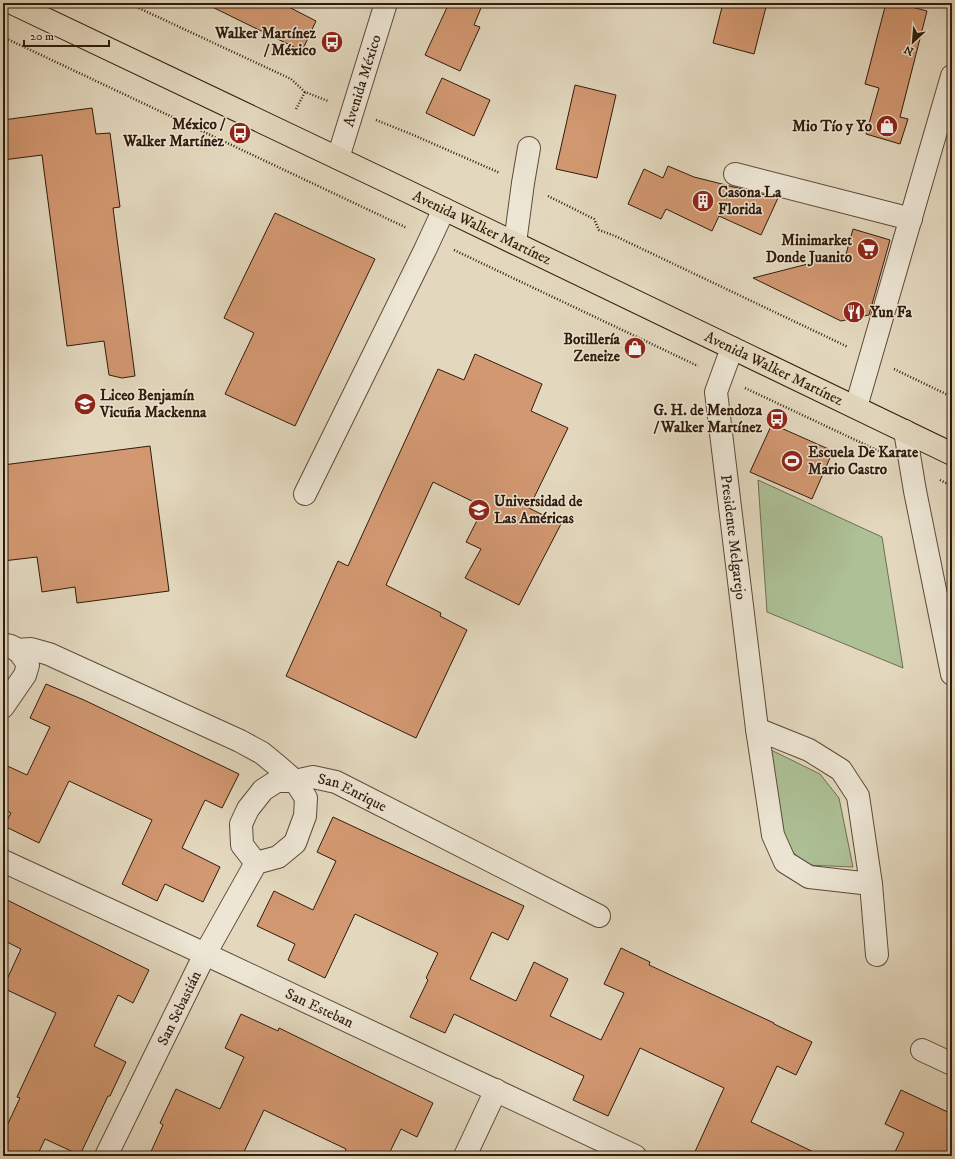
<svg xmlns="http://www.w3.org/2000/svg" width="955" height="1159" font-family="'IM FELL DW Pica',serif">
  <rect width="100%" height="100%" fill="#e3d8be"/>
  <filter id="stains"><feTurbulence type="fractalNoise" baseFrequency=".005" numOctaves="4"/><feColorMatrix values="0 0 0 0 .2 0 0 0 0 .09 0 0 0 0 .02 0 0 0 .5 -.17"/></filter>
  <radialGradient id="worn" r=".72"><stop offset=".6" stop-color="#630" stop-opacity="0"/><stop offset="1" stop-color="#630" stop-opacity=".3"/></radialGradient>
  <g fill="#adc096" stroke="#6f6e51">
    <path d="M758 480 882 537 903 668 767 612Z"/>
    <path d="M771 750 820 774 839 798 853 867 807 865 786 846Z"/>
  </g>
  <g fill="#d29871" stroke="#311b0c">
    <path d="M204 3H281L316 21 302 51Z"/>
    <path d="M449 3H483L474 25 480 27 460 71 425 55Z"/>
    <path d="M723 3H767L754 54 713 43Z"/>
    <path d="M886 3H896L927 11 900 117 908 119 900 144 866 134 879 88 865 84Z"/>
    <path d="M442 78 490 100 474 136 426 113Z"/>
    <path d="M575 85 616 95 597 178 556 169Z"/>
    <path d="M92 108 96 134 110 133 120 207 113 208 135 376 122 378 109 375 104 341 67 346 42 155 3 160V120Z"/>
    <path d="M668 166 694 177 778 198 761 235 719 216 712 231 666 209 661 219 628 204 644 169 663 178Z"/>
    <path d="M275 213 375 259 295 426 225 394 254 333 224 318Z"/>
    <path d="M853 229 890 240 869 315 841 321 753 278 839 256 845 258Z"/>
    <path d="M475 354 542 384 531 411 568 428 529 508 561 524 519 605 465 578 481 549 466 542 484 507 433 482 386 585 441 613 440 616 467 630 416 738 286 676 338 561 348 566 438 369 464 380Z"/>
    <path d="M772 424 833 451 812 499 750 472Z"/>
    <path d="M150 446 169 591 77 603 75 587 42 592 37 557 3 561V465Z"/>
    <path d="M46 684 84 700 239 774 222 808 205 800 182 848 220 867 203 902 165 884 157 901 122 884 152 820 69 781 39 843 4 826 11 813 3 809V764L27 775 50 727 30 718Z"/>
    <path d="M333 817 524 906 508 940 492 932 470 979 516 1001 534 962 568 979 550 1016 601 1040 624 993 604 984 621 948 650 962 649 965 774 1023V1024L812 1042 796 1075 777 1066 751 1122 822 1156H693L724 1088 640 1048 608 1116 573 1100 584 1076 454 1014 445 1033 410 1017 428 980 426 978 438 953 355 914 325 978 288 960 295 944 257 926 274 891 313 910 336 861 317 852Z"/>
    <path d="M3 898 149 970 133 1003 118 995 94 1046 126 1062 110 1096H108L80 1155 45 1139 37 1156H3V1134L20 1098 17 1097 56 1013 3 988 21 949 3 940Z"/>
    <path d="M241 1014 278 1031 279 1028 433 1103 417 1137 401 1129 388 1156H343L346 1149 264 1110 242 1156H149L163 1125 160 1123 176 1089 220 1109 244 1057 225 1048Z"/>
    <path d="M901 1090 952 1114V1156H893L904 1133 885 1124Z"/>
  </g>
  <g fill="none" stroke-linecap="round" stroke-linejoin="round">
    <g stroke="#5e4a38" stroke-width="24">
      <g id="minor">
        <path id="s1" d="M338 158 386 3"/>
        <path d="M735 174 911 219"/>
        <path d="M515 243 523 183 529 148"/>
        <path id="s2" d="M732 348 716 392 757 729 773 835 785 862 809 877 871 884"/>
        <path d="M856 407 952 76"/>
        <path d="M905 431 915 491 952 674"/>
        <path d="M305 494 425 250 444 209"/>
        <path d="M16 650 31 649 49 654 240 741 262 753 279 767 295 781 306 798 305 816 295 843 278 857 256 863 205 954 106 1156"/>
        <path d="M3 707 25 675 28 665C23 656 17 646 6 645"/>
        <path d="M757 729 809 750 841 770 858 796 871 884 877 955"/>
        <path id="s3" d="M3 861 205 954 635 1156"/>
        <path id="s4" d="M256 863 242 845 241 824 248 809 263 790 277 781H295L313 777 336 782 599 916"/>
        <path d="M922 1050 952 1064"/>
        <path d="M465 1156 496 1090"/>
      </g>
    </g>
    <g stroke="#311b0c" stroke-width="24">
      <g id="major">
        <path id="s5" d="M12 3 388 182 952 454"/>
      </g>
    </g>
    <g stroke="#311b0c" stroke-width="2.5" stroke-dasharray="1 2" stroke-linecap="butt">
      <path d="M128 3 291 79 305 92 328 101"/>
      <path d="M3 37 407 228"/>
      <path d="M296 109 305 92"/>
      <path d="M376 120 411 134 500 173"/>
      <path d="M548 196 594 219 599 230 615 236 848 347"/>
      <path d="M454 250 698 366"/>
      <path d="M894 369 952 397"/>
      <path d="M745 388 883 453"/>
      <path d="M940 480 952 486"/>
    </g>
    <use href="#minor" stroke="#ede6d5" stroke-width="22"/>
    <use href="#major" stroke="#e3d8be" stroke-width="22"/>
  </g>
  <defs>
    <g id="bus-disc" transform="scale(1.15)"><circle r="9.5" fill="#8f2418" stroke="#ede6d5"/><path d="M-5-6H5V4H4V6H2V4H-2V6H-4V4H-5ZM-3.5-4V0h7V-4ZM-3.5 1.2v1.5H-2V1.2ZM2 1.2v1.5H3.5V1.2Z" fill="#fff"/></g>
    <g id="shop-disc" transform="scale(1.15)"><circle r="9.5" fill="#8f2418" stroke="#ede6d5"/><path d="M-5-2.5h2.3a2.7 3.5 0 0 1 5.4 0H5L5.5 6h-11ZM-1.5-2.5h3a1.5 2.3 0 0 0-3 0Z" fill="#fff"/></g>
    <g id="building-disc" transform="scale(1.15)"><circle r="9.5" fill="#8f2418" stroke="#ede6d5"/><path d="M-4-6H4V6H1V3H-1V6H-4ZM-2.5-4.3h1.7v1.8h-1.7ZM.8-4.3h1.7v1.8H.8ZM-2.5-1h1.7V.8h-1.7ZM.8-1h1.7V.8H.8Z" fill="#fff"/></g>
    <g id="supermarket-disc" transform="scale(1.15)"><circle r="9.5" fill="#8f2418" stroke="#ede6d5"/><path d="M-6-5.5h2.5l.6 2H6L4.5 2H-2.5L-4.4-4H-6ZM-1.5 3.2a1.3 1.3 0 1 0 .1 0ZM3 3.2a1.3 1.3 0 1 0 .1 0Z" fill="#fff"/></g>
    <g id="restaurant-disc" transform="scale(1.15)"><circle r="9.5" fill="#8f2418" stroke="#ede6d5"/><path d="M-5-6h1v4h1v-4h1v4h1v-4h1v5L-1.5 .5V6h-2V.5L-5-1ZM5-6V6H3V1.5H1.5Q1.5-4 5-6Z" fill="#fff"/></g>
    <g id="school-disc" transform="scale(1.15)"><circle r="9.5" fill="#8f2418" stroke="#ede6d5"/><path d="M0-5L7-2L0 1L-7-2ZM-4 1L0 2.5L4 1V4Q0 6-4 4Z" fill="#fff"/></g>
    <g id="stadium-disc" transform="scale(1.15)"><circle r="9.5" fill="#8f2418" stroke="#ede6d5"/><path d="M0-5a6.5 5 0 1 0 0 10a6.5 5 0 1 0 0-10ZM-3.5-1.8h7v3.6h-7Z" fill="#fff"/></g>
    <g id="university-disc" transform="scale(1.15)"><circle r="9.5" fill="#8f2418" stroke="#ede6d5"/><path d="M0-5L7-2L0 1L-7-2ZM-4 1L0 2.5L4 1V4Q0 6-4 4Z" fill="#fff"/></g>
  </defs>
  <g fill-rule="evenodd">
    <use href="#bus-disc" x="332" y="42"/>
    <use href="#shop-disc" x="887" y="126"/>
    <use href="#bus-disc" x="240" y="133"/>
    <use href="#building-disc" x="703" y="201"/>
    <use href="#supermarket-disc" x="868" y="249"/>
    <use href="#restaurant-disc" x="854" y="312"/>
    <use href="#shop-disc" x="635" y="348"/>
    <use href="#school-disc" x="85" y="404"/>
    <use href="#bus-disc" x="777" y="419"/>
    <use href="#stadium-disc" x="792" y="461"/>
    <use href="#university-disc" x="479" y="510"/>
  </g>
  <g text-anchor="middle" stroke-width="3" stroke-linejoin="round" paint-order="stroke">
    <g font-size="15" font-weight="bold" fill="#311b0c" stroke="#ede6d5" text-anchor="end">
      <text x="316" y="38">Walker Martínez<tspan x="316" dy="17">/ México</tspan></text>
      <text x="224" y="129">México /<tspan x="224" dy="17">Walker Martínez</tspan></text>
      <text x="872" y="131">Mio Tío y Yo</text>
      <text x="718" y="197" text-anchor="start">Casona La<tspan x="718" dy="17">Florida</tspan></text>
      <text x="852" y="245">Minimarket<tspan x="852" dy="17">Donde Juanito</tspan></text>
      <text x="870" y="317" text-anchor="start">Yun Fa</text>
      <text x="620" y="344">Botillería<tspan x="620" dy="17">Zeneize</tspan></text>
      <text x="100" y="400" text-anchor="start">Liceo Benjamín<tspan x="100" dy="17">Vicuña Mackenna</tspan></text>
      <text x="762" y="415">G. H. de Mendoza<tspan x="762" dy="17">/ Walker Martínez</tspan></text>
      <text x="808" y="457" text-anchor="start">Escuela De Karate<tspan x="808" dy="17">Mario Castro</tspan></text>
      <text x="494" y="506" text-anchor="start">Universidad de<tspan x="494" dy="17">Las Américas</tspan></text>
    </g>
    <g font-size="15" fill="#311b0c" stroke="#ede6d5">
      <text dy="5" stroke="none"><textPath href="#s1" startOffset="81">Avenida México</textPath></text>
      <text dy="5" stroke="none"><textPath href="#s5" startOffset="521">Avenida Walker Martínez</textPath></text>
      <text dy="5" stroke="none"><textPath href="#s5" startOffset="845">Avenida Walker Martínez</textPath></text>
      <text dy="5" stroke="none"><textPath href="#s2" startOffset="193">Presidente Melgarejo</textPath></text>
      <text dy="5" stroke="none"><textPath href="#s4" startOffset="180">San Enrique</textPath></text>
      <text dy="5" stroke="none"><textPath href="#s3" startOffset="349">San Esteban</textPath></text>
      <text transform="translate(179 1008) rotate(-64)" y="5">San Sebastián</text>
    </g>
  </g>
  <rect width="955" height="1159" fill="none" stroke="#e3d8be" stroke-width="16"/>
  <rect x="4" y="4" width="947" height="1151" fill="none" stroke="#311b0c" stroke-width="2"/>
  <rect x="8" y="8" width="939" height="1143" fill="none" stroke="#311b0c"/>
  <g transform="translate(913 42) rotate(206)" stroke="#ede6d5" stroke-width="3" paint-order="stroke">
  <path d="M0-3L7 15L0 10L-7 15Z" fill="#311b0c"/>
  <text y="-6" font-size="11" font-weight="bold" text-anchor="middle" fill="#311b0c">N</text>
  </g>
  <path d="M24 40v6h85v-6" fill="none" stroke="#311b0c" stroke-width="2"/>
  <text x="30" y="40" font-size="12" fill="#311b0c" stroke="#ede6d5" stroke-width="3" paint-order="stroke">20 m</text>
  <rect width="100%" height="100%" filter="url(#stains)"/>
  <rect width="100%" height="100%" fill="url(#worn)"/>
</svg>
